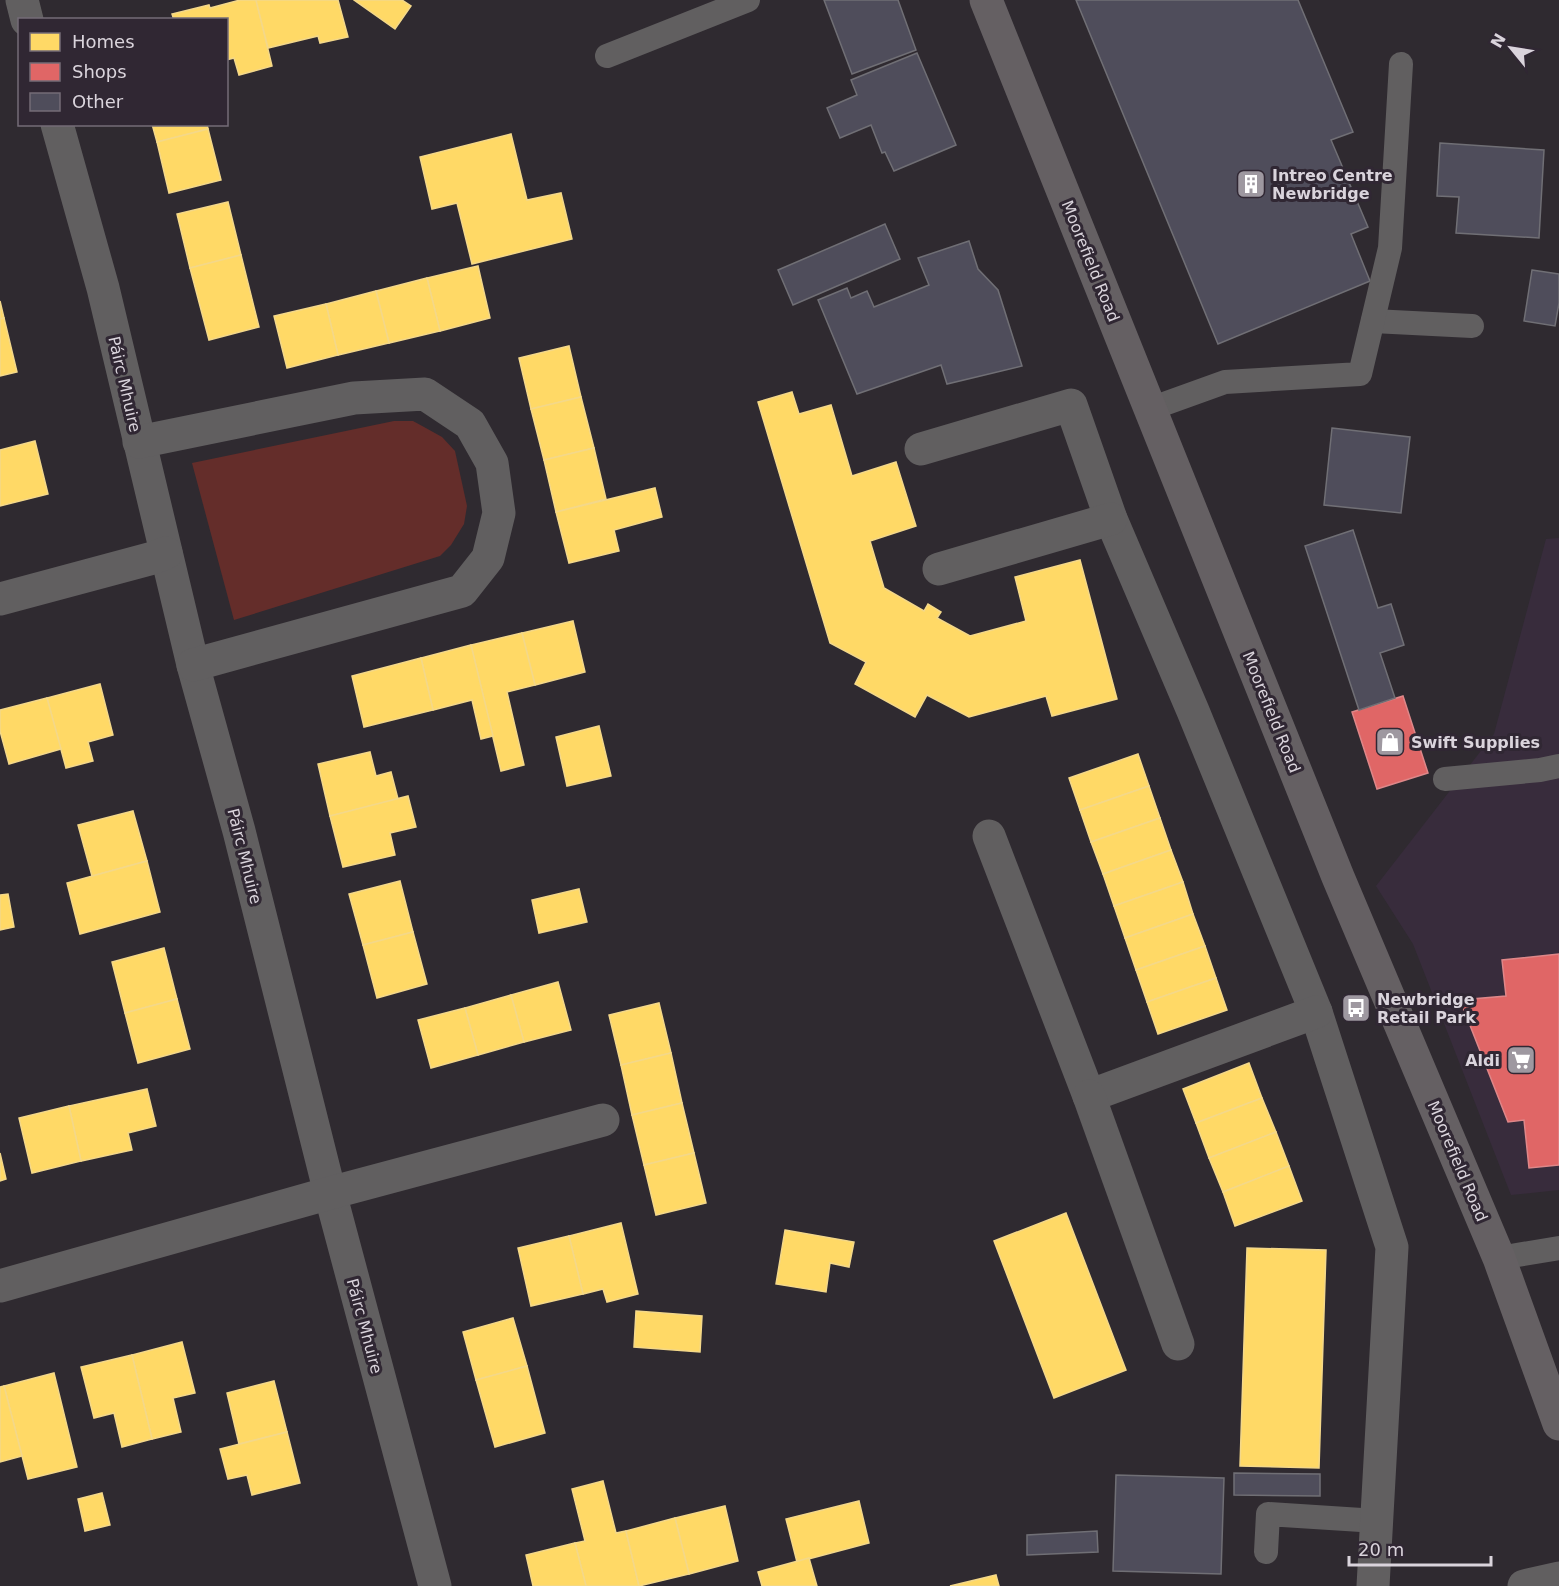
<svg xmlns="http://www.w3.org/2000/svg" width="1559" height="1586" font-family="'DejaVu Sans',sans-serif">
  <rect width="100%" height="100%" fill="#2f2a30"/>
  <path fill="#382c3c" d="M1559 538V1190L1511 1195 1413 944 1376 886 1494 734 1546 539Z"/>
  <path fill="#642d2a" d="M394 421H413L424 427 442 437 455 451 467 506 464 524 451 545 440 556 234 620 192 463Z"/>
  <g fill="#ffd966" stroke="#f4d889" stroke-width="1.5">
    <path d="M240 0H256L272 66 239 75 234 58 226 60V20H174L172 14 209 5 210 8Z"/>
    <path d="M256 0H338L348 37 320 43 318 36 268 48Z"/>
    <path d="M354 0H402L411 6 395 29Z"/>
    <path d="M152 124H207L208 129 157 142Z"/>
    <path d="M208 129 221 180 169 193 157 142Z"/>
    <path d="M511 134 527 200 561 193 572 239 472 264 457 203 432 209 420 157Z"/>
    <path d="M228 202 241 255 190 268 177 214Z"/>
    <path d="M241 255 259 327 209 340 190 268Z"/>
    <path d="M478 266 490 318 440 331 427 278Z"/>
    <path d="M427 278 440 331 389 343 376 291Z"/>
    <path d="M376 291 389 343 338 355 326 304Z"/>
    <path d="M0 301 4 318 0 319Z"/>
    <path d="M326 304 338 355 287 368 274 316Z"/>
    <path d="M4 318 17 372 0 376V319Z"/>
    <path d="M569 346 581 397 531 409 519 358Z"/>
    <path d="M792 392 799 414 831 405 852 476 896 462 916 526 870 541 884 588 924 611 928 604 941 612 937 618 970 636 1026 621 1015 577 1080 560 1117 699 1052 716 1046 696 969 717 927 695 915 717 855 684 866 662 830 643 758 402Z"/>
    <path d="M581 397 594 448 544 460 531 409Z"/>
    <path d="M35 441 48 494 0 506V450Z"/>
    <path d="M594 448 606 499 556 512 544 460Z"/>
    <path d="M655 488 662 517 614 530 619 551 569 563 556 512Z"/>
    <path d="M573 621 585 672 535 685 522 633Z"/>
    <path d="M522 633 535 685 507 692 524 765 501 771 471 645Z"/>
    <path d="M471 645 493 736 481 739 472 700 433 710 421 658Z"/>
    <path d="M421 658 433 710 364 727 352 676Z"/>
    <path d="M100 684 113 735 88 742 93 761 66 768 47 698Z"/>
    <path d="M47 698 61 749 9 764 0 731V710Z"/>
    <path d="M599 726 611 776 567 786 556 737Z"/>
    <path d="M370 752 376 776 391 772 398 799 330 816 318 764Z"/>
    <path d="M1138 754 1149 786 1080 810 1069 778Z"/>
    <path d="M1149 786 1160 818 1091 842 1080 810Z"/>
    <path d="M408 796 416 827 390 833 395 855 343 867 330 816Z"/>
    <path d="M133 811 147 861 92 876 78 825Z"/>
    <path d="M1160 818 1171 850 1103 874 1091 842Z"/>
    <path d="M1171 850 1183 882 1114 906 1103 874Z"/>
    <path d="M147 861 160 912 80 934 67 883Z"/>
    <path d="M400 881 413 932 363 945 349 894Z"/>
    <path d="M1183 882 1193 914 1125 938 1114 906Z"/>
    <path d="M579 889 587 922 539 933 532 900Z"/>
    <path d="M8 894 14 927 0 930V895Z"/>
    <path d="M1193 914 1205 946 1136 970 1125 938Z"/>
    <path d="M413 932 427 984 377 998 363 945Z"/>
    <path d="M1205 946 1216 978 1147 1002 1136 970Z"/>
    <path d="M164 948 177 999 125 1013 112 962Z"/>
    <path d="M1216 978 1227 1010 1158 1034 1147 1002Z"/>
    <path d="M558 982 571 1030 524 1042 511 995Z"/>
    <path d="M511 995 524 1042 478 1055 465 1008Z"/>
    <path d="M177 999 190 1049 138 1063 125 1013Z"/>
    <path d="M659 1003 671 1053 621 1065 609 1015Z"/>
    <path d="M465 1008 478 1055 431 1068 418 1020Z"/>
    <path d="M671 1053 682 1103 632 1115 621 1065Z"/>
    <path d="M1249 1063 1262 1098 1196 1123 1183 1089Z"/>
    <path d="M147 1089 156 1126 128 1133 132 1150 81 1161 69 1106Z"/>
    <path d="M1262 1098 1276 1132 1209 1158 1196 1123Z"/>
    <path d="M682 1103 694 1153 644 1165 632 1115Z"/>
    <path d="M69 1106 81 1161 32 1173 19 1118Z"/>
    <path d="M1276 1132 1289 1166 1223 1192 1209 1158Z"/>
    <path d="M0 1153 6 1179 0 1181Z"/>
    <path d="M694 1153 706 1203 656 1215 644 1165Z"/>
    <path d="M1289 1166 1302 1201 1235 1226 1223 1192Z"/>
    <path d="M1066 1213 1126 1370 1054 1398 994 1241Z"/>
    <path d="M621 1223 638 1294 607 1302 603 1289 583 1294 569 1236Z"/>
    <path d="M785 1230 854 1242 849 1267 830 1263 826 1292 776 1284Z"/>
    <path d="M569 1236 583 1294 531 1306 518 1248Z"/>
    <path d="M1247 1248 1326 1250 1319 1468 1240 1466Z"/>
    <path d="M636 1311 702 1316 700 1352 634 1347Z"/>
    <path d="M513 1318 527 1366 476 1380 463 1332Z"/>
    <path d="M182 1342 195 1393 173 1398 181 1432 152 1439 132 1355Z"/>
    <path d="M132 1355 152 1439 122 1447 114 1413 94 1418 81 1367Z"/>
    <path d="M527 1366 545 1433 495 1447 476 1380Z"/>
    <path d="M54 1373 77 1467 28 1479 4 1386Z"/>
    <path d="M274 1381 287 1432 239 1444 227 1393Z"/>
    <path d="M4 1386 22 1456 0 1462V1387Z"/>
    <path d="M287 1432 300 1483 252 1495 247 1475 228 1479 220 1449Z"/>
    <path d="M603 1481 616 1533 626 1531 639 1586H586L575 1543 585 1541 572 1489Z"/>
    <path d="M102 1493 110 1525 85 1531 78 1499Z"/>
    <path d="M859 1501 869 1543 797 1562 786 1519Z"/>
    <path d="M725 1506 738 1561 689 1574 675 1518Z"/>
    <path d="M675 1518 689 1574 639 1586 626 1531Z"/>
    <path d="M575 1543 586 1586H533L526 1555Z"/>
    <path d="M809 1558 817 1586H762L758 1572Z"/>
    <path d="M996 1575 999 1586H950Z"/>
  </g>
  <g fill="#e06666" stroke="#de8789" stroke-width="1.5">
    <path d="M1403 696 1428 773 1377 789 1352 712Z"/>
    <path d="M1559 954V1165L1529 1168 1524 1120 1508 1122 1460 1000 1506 996 1502 960Z"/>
  </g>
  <g fill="#4f4d5b" stroke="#706f75" stroke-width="1.5">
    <path d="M824 0H898L916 50 852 74Z"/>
    <path d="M1076 0H1298L1353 132 1331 140 1368 227 1351 234 1370 281 1218 344Z"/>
    <path d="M917 53 956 145 894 171 885 152 882 153 871 125 840 138 827 108 857 95 851 80Z"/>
    <path d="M1440 143 1544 150 1539 238 1456 233 1459 197 1437 196Z"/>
    <path d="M885 224 900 259 793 305 778 270Z"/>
    <path d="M969 241 978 269 998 290 1022 366 947 384 941 365 857 394 818 300 847 288 851 298 867 291 874 307 929 285 918 258Z"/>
    <path d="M1532 270 1559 274V303L1555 326 1524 321Z"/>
    <path d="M1332 428 1410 437 1401 513 1324 505Z"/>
    <path d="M1353 530 1378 608 1391 604 1404 645 1380 653 1395 698 1359 710 1305 546Z"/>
    <path d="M1234 1473 1320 1474V1496L1234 1495Z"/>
    <path d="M1116 1475 1224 1478 1221 1574 1113 1571Z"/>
    <path d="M1097 1531 1098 1552 1027 1555V1535Z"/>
  </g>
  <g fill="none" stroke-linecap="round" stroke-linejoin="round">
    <g stroke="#615f60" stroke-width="24">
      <path d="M607 56 748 0"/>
      <path d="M1373 321 1472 326"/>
      <path d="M1150 409 1225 382 1360 374 1390 248 1401 64"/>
      <path d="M1445 779 1540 770 1559 766"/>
      <path d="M1499 1258 1559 1248"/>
      <path d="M1266 1552 1268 1514 1377 1521"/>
    </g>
    <g stroke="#615f60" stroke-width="33">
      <path d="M22 0 27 20"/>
      <path d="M57 124 103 288 193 665 239 831 330 1193 435 1586"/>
      <path d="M139 442 354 398 425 394 470 424 492 463 499 513 488 558 462 591 193 665"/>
      <path d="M921 449 1071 405 1111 519 1193 711 1316 1012 1392 1247 1373 1586"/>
      <path d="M939 569 1111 519"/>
      <path d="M0 599 153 558 166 553"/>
      <path d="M989 836 1089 1096 1316 1012"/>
      <path d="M1089 1096 1178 1344"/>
      <path d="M0 1286 330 1193 603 1120"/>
      <path d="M1524 1586 1559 1578"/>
    </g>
    <path stroke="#656063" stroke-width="33" d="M986 0 1338 877 1499 1258 1559 1424"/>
  </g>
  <defs>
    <g id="building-square" transform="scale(1.5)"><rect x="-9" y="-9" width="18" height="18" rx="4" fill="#9e98a0" stroke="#302733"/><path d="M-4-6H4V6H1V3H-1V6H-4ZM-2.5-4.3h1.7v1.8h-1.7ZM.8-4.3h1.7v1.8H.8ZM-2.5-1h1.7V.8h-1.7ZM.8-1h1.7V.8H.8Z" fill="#fff"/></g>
    <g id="shop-square" transform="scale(1.5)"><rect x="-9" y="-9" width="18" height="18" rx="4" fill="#9e98a0" stroke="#302733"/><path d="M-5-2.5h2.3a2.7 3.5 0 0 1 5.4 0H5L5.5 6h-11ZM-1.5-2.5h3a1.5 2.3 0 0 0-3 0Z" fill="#fff"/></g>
    <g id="bus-square" transform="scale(1.5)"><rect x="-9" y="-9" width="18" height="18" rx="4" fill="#9e98a0" stroke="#302733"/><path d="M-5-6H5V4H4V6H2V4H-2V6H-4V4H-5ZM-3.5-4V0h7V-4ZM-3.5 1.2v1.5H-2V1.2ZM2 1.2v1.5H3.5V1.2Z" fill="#fff"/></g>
    <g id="supermarket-square" transform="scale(1.5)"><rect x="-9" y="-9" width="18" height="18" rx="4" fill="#9e98a0" stroke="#302733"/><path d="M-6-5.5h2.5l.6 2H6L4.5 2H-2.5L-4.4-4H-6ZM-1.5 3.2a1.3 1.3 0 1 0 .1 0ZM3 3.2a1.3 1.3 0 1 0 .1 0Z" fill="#fff"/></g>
  </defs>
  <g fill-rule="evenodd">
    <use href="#building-square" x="1251" y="184"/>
    <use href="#shop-square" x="1390" y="742"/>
    <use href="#bus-square" x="1356" y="1008"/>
    <use href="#supermarket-square" x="1521" y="1060"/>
  </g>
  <g text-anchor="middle" stroke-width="6" stroke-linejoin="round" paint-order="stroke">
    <g font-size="16" font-weight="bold" fill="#dad4dc" stroke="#302733" text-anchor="start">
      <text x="1272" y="181">Intreo Centre<tspan x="1272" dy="18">Newbridge</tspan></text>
      <text x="1411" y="748">Swift Supplies</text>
      <text x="1377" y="1005">Newbridge<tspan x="1377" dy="18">Retail Park</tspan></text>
      <text x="1500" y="1066" text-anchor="end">Aldi</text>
    </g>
    <g font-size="16" fill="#dad4dc" stroke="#302733">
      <text transform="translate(1091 261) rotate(68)" y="6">Moorefield Road</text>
      <text transform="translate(125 384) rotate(77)" y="6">Páirc Mhuire</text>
      <text transform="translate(1272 712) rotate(68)" y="6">Moorefield Road</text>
      <text transform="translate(245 856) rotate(76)" y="6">Páirc Mhuire</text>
      <text transform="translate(1458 1161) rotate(67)" y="6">Moorefield Road</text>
      <text transform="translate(365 1326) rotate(75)" y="6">Páirc Mhuire</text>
    </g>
  </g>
  <rect x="18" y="18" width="210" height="108" fill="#302733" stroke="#746c77" stroke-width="1.5"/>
  <rect x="30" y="33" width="30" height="18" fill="#ffd966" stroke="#746c77" stroke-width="1.5"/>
  <text x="72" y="48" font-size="18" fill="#dad4dc">Homes</text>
  <rect x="30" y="63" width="30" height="18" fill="#e06666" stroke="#746c77" stroke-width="1.5"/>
  <text x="72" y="78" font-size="18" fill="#dad4dc">Shops</text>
  <rect x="30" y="93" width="30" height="18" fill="#4f4d5b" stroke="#746c77" stroke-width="1.5"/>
  <text x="72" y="108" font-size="18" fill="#dad4dc">Other</text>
  <g transform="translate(1511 48) rotate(300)" stroke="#302733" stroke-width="4.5" paint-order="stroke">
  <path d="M0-4.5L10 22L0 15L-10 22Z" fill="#dad4dc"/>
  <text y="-9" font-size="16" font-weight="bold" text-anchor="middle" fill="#dad4dc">N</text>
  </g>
  <path d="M1349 1556v9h142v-9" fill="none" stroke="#dad4dc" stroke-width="3"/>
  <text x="1358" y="1556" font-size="18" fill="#dad4dc" stroke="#302733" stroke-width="4.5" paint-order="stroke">20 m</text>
</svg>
